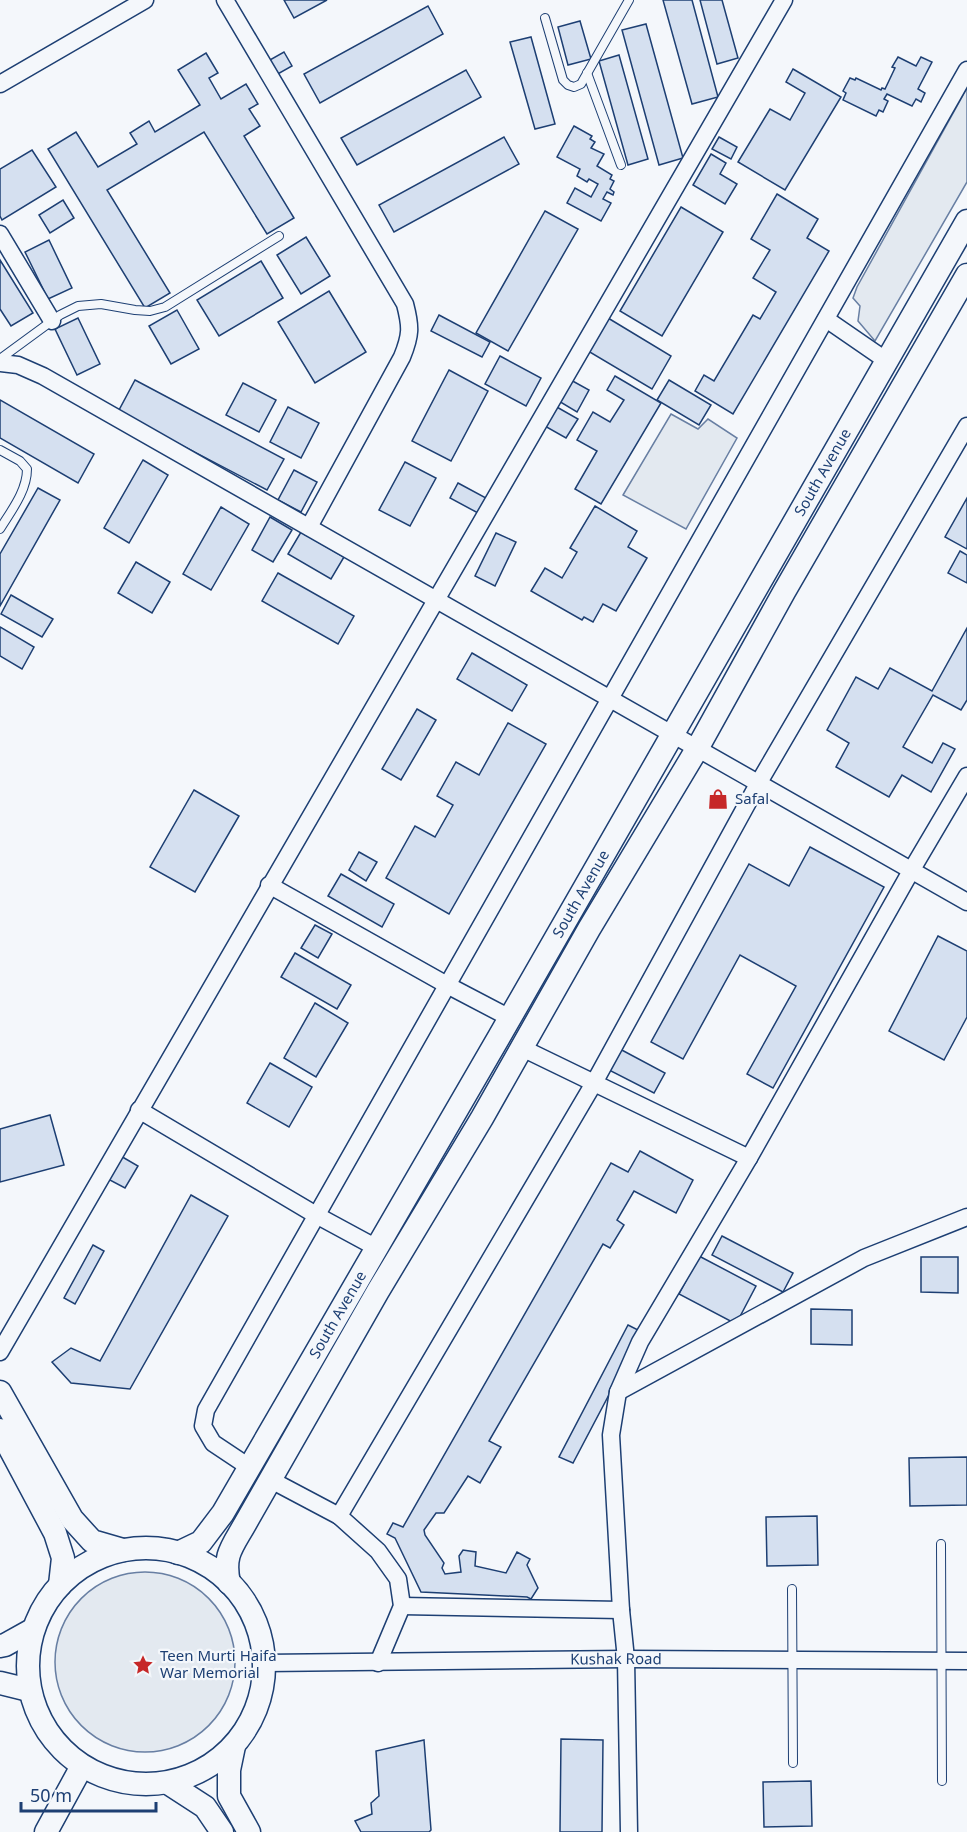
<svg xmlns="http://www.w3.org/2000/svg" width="967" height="1832" font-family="'Noto Sans',sans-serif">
  <rect width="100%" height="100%" fill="#f4f7fb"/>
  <g fill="#e3e9f0" stroke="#687fa3" stroke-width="1.5">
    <path d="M967 88V182L875 341 858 321 860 306 853 298 857 287Z"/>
    <path d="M671 414 698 429 708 419 737 438 686 529 623 495Z"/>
    <circle cx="145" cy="1662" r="90"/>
  </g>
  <g fill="#d5e0f0" stroke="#1d3f73" stroke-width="1.5">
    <path d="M284 0H327L294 18Z"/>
    <path d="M663 0H692L718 97 692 104Z"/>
    <path d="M700 0H722L738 58 717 64Z"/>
    <path d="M428 6 443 34 320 103 304 74Z"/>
    <path d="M580 21 591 59 568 65 558 27Z"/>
    <path d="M646 24 683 158 659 165 622 30Z"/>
    <path d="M531 37 555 124 535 129 510 42Z"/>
    <path d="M284 52 292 66 276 75 268 61Z"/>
    <path d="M206 53 218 73 209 78 221 99 246 84 258 104 249 109 260 126 244 136 294 218 267 234 204 132 107 190 170 293 145 308 48 149 76 132 98 167 137 144 130 133 149 121 155 132 200 105 178 70Z"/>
    <path d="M619 55 648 159 628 165 599 61Z"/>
    <path d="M898 57 916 66 921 57 932 62 918 89 925 93 921 102 916 99 912 106 887 94 884 99 888 101 883 112 879 110 876 116 843 100 846 93 843 91 850 78 855 80 856 78 881 90 882 88 885 89 895 68 892 67Z"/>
    <path d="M793 69 841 97 785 190 738 162 770 109 790 120 805 93 786 82Z"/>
    <path d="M466 70 481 97 357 165 341 138Z"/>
    <path d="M574 126 592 136 590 139 595 142 591 148 604 154 597 166 612 175 610 179 614 181 610 189 614 192 613 195 607 192 603 199 611 203 601 221 567 203 575 188 591 197 598 184 589 179 587 182 577 176 580 169 557 157Z"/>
    <path d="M504 137 519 164 394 232 379 205Z"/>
    <path d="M719 137 737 147 731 159 712 149Z"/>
    <path d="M32 150 56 187 2 220 0 216V169Z"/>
    <path d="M711 154 726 163 720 174 737 184 725 204 693 185Z"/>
    <path d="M777 194 818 219 807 238 829 251 733 414 695 391 704 375 714 381 753 315 760 319 776 292 753 278 770 250 751 239Z"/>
    <path d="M63 200 74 218 50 233 39 215Z"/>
    <path d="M681 207 723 232 662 336 620 311Z"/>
    <path d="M545 211 578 229 508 351 476 333Z"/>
    <path d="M306 237 330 276 301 294 277 255Z"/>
    <path d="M49 240 72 288 48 299 25 252Z"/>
    <path d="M0 260 33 313 11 326 0 309Z"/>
    <path d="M261 261 283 298 219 336 197 300Z"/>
    <path d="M329 291 366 352 315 383 278 322Z"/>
    <path d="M177 310 199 349 171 364 149 326Z"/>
    <path d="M439 315 490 342 482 357 431 331Z"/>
    <path d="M78 318 100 364 77 375 55 329Z"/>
    <path d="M608 318 671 356 652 389 588 351Z"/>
    <path d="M500 356 541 378 526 406 485 384Z"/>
    <path d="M449 370 488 391 451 461 412 441Z"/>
    <path d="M615 376 661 403 601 504 575 489 597 451 577 440 593 412 610 422 624 400 607 390Z"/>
    <path d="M569 379 589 390 577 412 557 400Z"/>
    <path d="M135 380 284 459 267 490 118 412Z"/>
    <path d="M669 380 711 405 699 425 657 400Z"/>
    <path d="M243 383 276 400 259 432 226 415Z"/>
    <path d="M0 400 94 454 78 483 0 438Z"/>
    <path d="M555 406 578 419 566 438 543 425Z"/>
    <path d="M288 407 319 423 301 458 270 442Z"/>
    <path d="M143 460 168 475 129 543 104 528Z"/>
    <path d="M405 462 436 478 410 526 379 510Z"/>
    <path d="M294 470 317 482 301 512 278 500Z"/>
    <path d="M458 483 486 498 478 513 450 498Z"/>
    <path d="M38 488 60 500 0 606V554Z"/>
    <path d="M967 498V549L945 537Z"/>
    <path d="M595 506 637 531 628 547 647 558 616 611 603 604 593 622 584 617 582 620 531 591 545 568 562 578 577 552 570 548Z"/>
    <path d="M221 507 249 524 211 590 183 574Z"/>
    <path d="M270 517 292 530 273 562 252 550Z"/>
    <path d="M301 532 344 557 331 579 288 554Z"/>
    <path d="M496 533 516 542 495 586 475 576Z"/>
    <path d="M960 551 967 555V583L948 573Z"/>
    <path d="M136 562 170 582 152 613 118 593Z"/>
    <path d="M278 573 354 616 338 644 262 601Z"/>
    <path d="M11 595 53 619 42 637 1 614Z"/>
    <path d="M0 627 34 647 22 669 0 656Z"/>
    <path d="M967 628V700L961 710 933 695 903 747 932 763 943 743 955 749 931 792 902 775 889 797 836 767 849 743 827 730 856 677 878 689 890 668 932 691Z"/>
    <path d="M472 653 527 685 512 711 457 679Z"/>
    <path d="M417 709 436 720 401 780 382 769Z"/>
    <path d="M508 723 546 744 449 914 386 878 415 826 435 837 453 805 437 796 456 762 479 775Z"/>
    <path d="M194 790 239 816 195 892 150 867Z"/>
    <path d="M810 847 884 887 773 1088 747 1074 796 986 740 955 683 1059 651 1042 749 864 789 886Z"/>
    <path d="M359 852 377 862 366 881 349 870Z"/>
    <path d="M341 874 394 904 382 927 328 896Z"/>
    <path d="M315 925 332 934 318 958 301 948Z"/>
    <path d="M938 936 967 951V1017L944 1060 889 1031Z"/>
    <path d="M295 953 351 985 337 1009 281 977Z"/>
    <path d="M315 1003 348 1023 316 1077 284 1058Z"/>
    <path d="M618 1048 665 1073 654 1093 607 1069Z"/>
    <path d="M270 1063 312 1087 289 1127 247 1103Z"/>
    <path d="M50 1115 64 1165 0 1182V1129Z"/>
    <path d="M640 1151 693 1180 676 1213 634 1191 617 1220 624 1225 610 1248 603 1244 489 1441 501 1447 480 1483 468 1476 444 1513H436L424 1530 425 1535 444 1563 442 1568 445 1574 461 1572 459 1556 463 1550 476 1552 475 1566 506 1573 517 1552 530 1559 527 1565 538 1588 531 1599 527 1597 421 1592 395 1538 387 1534 393 1523 403 1527 611 1163 628 1172Z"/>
    <path d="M119 1155 138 1166 125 1188 106 1178Z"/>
    <path d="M191 1195 228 1216 130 1389 71 1383 52 1362 71 1348 100 1361Z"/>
    <path d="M722 1236 793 1273 783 1292 712 1255Z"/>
    <path d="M93 1245 104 1251 75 1304 64 1298Z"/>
    <path d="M699 1256 756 1286 736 1324 679 1294Z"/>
    <path d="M921 1257H958V1293L921 1292Z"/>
    <path d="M811 1309 852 1310V1345L811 1344Z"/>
    <path d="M628 1325 642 1332 573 1463 559 1457Z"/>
    <path d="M967 1457V1505L910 1506 909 1458Z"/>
    <path d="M817 1516 818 1565 767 1566 766 1517Z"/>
    <path d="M561 1739 603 1740 602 1832H560Z"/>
    <path d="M424 1740 431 1830 429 1832H361L355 1821 372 1814 371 1803 379 1796 376 1751Z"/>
    <path d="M811 1781 812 1826 764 1827 763 1782Z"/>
  </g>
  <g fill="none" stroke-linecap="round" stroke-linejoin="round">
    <g stroke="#1d3f73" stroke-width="10">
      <g id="service">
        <path d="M545 18 563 80 568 85 574 87 581 84 629 0"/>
        <path d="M587 73 621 165"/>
        <path d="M0 359 60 315 78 306 101 304 135 310 150 311 165 307 279 236"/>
        <path d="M0 450 20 461 27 469C27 491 11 511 0 529"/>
        <path d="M941 1544 942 1781"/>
        <path d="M792 1589 793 1763"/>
      </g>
    </g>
    <g stroke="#1d3f73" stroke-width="19">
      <g id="minor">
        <path d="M225 0 405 304C411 327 411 335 402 357L309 527"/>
        <path d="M0 84 145 0"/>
        <path d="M0 234 52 321"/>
        <path d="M826 319 887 361"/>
        <path d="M0 363 18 365 43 376 967 902"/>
        <path d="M269 885 447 985 510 1018"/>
        <path d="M522 1048 749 1158"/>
        <path d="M139 1110 316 1215 377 1248"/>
        <path d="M0 1352 784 0"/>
        <path d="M618 1392 864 1258 967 1217"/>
        <path d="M249 1467 213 1443 203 1426 206 1410 967 70"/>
        <path d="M271 1480 339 1516 594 1083 758 784 967 426"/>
        <path d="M339 1516 378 1551 398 1579 402 1606 378 1663"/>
        <path d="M402 1606 621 1610"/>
        <path id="s1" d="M265 1663 626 1659 967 1661"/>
        <path d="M629 1832 626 1659 621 1610 611 1435 618 1392 640 1342 749 1158 911 871 967 776"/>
      </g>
    </g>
    <g stroke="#1d3f73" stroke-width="25">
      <g id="secondary">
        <path d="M0 1392 72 1519 92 1541 123 1550"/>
        <path d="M0 1430 55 1533 63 1558 60 1585"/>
        <circle cx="146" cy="1666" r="118"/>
        <path id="s2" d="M178 1553 201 1542 223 1513 499 1037 967 221"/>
        <path d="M229 1583C223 1555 232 1547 245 1524L378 1291 482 1118 589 929 697 749 784 592 967 275"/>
        <path d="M0 1646 5 1645 32 1630"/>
        <path d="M0 1683 29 1690"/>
        <path d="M234 1746 229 1770V1796L249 1832"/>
        <path d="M168 1783 205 1807 222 1832"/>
        <path d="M46 1832 82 1766"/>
      </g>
    </g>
    <use href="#service" stroke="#f4f7fb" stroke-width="8"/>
    <use href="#minor" stroke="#f4f7fb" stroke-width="16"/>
    <use href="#secondary" stroke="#f4f7fb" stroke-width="22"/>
  </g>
  <defs>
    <g id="shop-bare" transform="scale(1.62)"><path d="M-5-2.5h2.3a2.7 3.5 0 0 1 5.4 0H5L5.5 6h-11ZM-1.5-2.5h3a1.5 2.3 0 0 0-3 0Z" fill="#c62828" stroke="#f4f7fb" stroke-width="2.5" paint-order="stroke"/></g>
    <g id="sight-bare" transform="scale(1.62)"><path d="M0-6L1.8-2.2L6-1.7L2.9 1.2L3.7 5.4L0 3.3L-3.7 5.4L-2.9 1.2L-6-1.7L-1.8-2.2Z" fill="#c62828" stroke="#f4f7fb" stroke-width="2.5" paint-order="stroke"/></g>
  </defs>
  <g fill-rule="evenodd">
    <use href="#shop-bare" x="718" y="799"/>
    <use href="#sight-bare" x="143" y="1665"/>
  </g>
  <g text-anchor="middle" stroke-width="4.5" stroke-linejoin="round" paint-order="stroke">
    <g font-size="15" fill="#1d3f73" stroke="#f4f7fb">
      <text dy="5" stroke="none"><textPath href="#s2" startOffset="1263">South Avenue</textPath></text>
      <text dy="5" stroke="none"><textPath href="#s2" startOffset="777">South Avenue</textPath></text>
      <text dy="5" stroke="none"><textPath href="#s2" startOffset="291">South Avenue</textPath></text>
      <text dy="5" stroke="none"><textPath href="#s1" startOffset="351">Kushak Road</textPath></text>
    </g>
    <g font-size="15" fill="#1d3f73" stroke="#f4f7fb" text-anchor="start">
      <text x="735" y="804">Safal</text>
      <text x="160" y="1661">Teen Murti Haifa<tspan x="160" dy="17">War Memorial</tspan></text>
    </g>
  </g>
  <path d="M21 1802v9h135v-9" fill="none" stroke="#1d3f73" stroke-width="3"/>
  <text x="30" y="1802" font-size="18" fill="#1d3f73" stroke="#f4f7fb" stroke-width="4.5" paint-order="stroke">50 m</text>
</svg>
